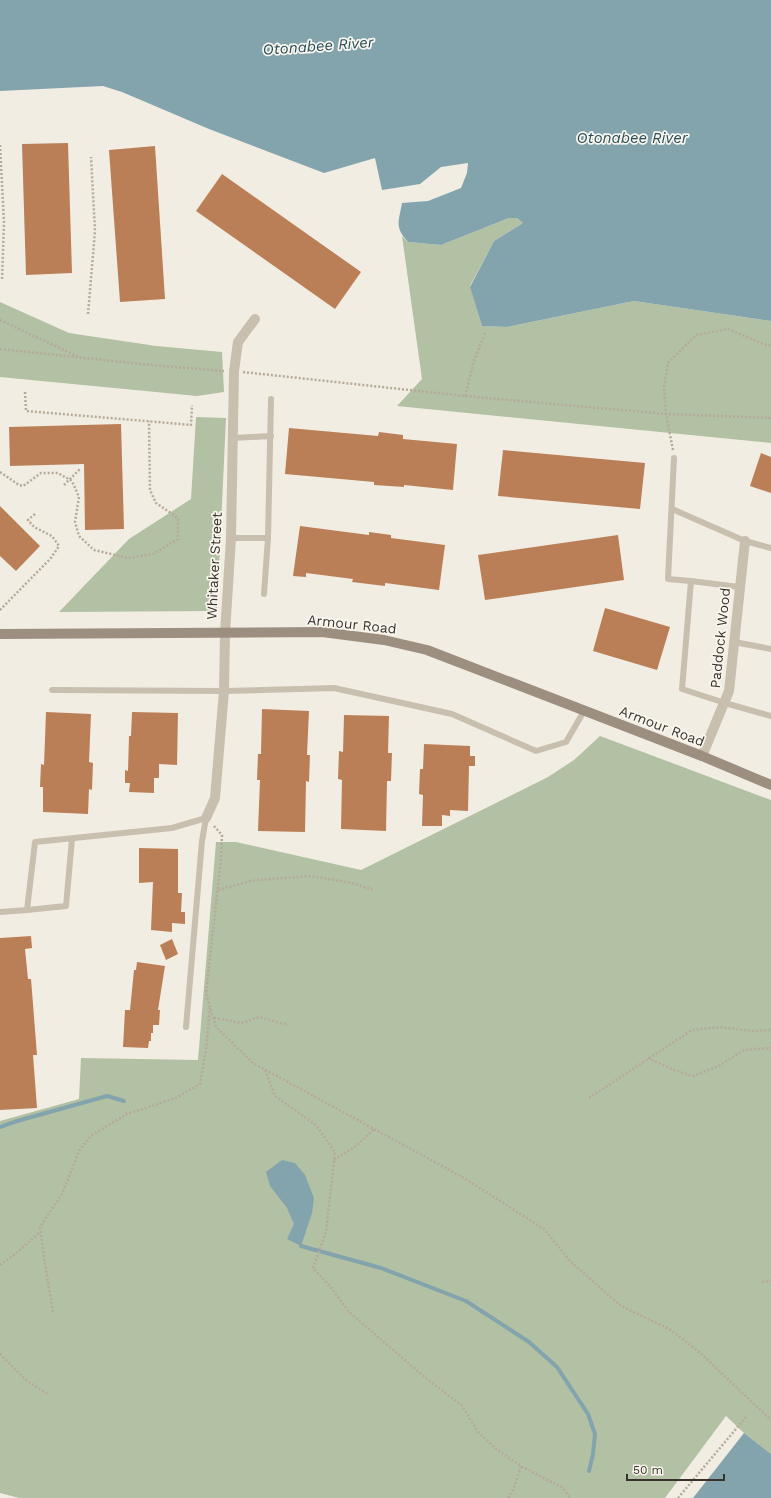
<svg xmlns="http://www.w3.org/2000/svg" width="771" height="1498" font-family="'Work Sans',sans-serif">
  <rect width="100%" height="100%" fill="#f2ede2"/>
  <g fill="#b2c0a3">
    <path d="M509 218H517L523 223 494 241 470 286 482 326 507 327 634 301 771 321V443L397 406 422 379 402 236 408 242 441 245Z"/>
    <path d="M0 302 69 333 156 346 222 352 224 392 197 396 0 377Z"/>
    <path d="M196 417 226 418 217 611 59 612 129 539 191 499Z"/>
    <path d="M600 736 771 800V1454L744 1433 726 1416 665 1498H19L0 1493V1121L79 1099 81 1058 198 1060 216 842H236L361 870 548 777 574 760Z"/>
  </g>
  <g fill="#83a4ad">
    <path d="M0 0H771V321L634 301 507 327 482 326 470 287 494 241 523 223 517 218H509L441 245 408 242C394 227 399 221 402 203L428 201 461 188 467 173 468 163 441 167 420 184 382 190 375 158 324 173 209 129 122 92 103 86 0 91Z"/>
    <path d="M282 1160 295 1163 305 1175 314 1198 312 1213 301 1246 287 1239 294 1224 287 1208 270 1186 266 1172Z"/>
    <path d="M744 1433 771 1454V1498H693Z"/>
  </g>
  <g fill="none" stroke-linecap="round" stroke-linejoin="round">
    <g stroke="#83a4ad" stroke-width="4">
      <path d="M0 1127 17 1121 107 1096 124 1101"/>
      <path d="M301 1246 381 1268 466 1301 529 1342 557 1367 588 1414 595 1434 593 1454 589 1471"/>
    </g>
  </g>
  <g fill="#bb7f57">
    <path d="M68 143 72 273 26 275 22 144Z"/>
    <path d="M155 146 165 299 120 302 109 150Z"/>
    <path d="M222 174 361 272 335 309 196 211Z"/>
    <path d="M121 424 124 529 85 530 84 464 10 466 9 427Z"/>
    <path d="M289 428 378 436 379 432 403 435V439L457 444 453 490 404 485V487L374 485V482L285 474Z"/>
    <path d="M503 450 645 463 640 509 498 496Z"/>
    <path d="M761 453 771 457V493L750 486Z"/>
    <path d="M0 506 40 546 16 571 0 556Z"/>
    <path d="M300 526 369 535V532L391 535V538L445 545 439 590 385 583V586L352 582 353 579 306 573V577L293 576Z"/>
    <path d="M618 535 624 580 485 600 478 555Z"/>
    <path d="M605 608 670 627 657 670 593 651Z"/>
    <path d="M262 709 309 711 307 755H310L309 782 306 781 305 832 258 831 260 780H257L258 754H261Z"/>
    <path d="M46 712 91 714 89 762 93 763 92 790 89 789 88 814 43 812V787H40L41 764 44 765Z"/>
    <path d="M132 712 178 713 177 765 159 764V778H154V793L129 792 130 783H125V770L128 771 129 736H131Z"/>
    <path d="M344 715 389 716 388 753H392L391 781H387L386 831 341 829 342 780 338 779 339 751 343 752Z"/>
    <path d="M424 744 470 746V756H475V766H469L468 811 450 810V816L442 815V826H422L423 795 419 794 420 769H423Z"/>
    <path d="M139 848 178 849V893H182L181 912H185V924L172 923V932L151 930 153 882 139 883Z"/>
    <path d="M31 936 32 948 25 949 28 979H31L37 1055H33L37 1108 0 1110V938Z"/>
    <path d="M172 939 178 954 166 960 160 945Z"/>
    <path d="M137 962 165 966 158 1010H160L159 1025H153V1033H151V1041H149L148 1048 123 1047 125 1010H130L134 970H136Z"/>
  </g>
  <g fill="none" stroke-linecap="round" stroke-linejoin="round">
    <g stroke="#b5aa99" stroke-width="2.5" stroke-dasharray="2 2" stroke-linecap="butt">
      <path d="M0 145 4 223 2 280"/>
      <path d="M88 314 95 231 91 157"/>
      <path d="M0 320 79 357"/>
      <path d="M0 349 151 365 224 371"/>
      <path d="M243 372 465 396 666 414 771 418"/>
      <path d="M25 392 26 411 169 423 191 425 192 405"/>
      <path d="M465 396 474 361 485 333"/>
      <path d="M673 450 666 414 664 387 668 363 696 335 728 329 768 346 771 345"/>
      <path d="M0 472 19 485 23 486 41 473H58L72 481 79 497 75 522 79 536 94 550 128 558 153 554 178 539V518L156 503 150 490 149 421"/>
      <path d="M64 485 80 469"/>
      <path d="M0 610 51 558 59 546 52 536 34 527 28 520 35 514"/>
      <path d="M214 826 222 835 221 859 206 994 216 1027 253 1063 464 1178 544 1229 571 1262 621 1306 669 1329 698 1351 771 1420"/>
      <path d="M218 890 255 880 311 876 352 883 374 890"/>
      <path d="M214 1018 242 1023 259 1017 288 1025"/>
      <path d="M648 1058 674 1070 693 1076 719 1066 744 1050 771 1048"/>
      <path d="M265 1070 275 1096 316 1125 335 1152 326 1232 313 1268 330 1286 348 1311 421 1374 462 1406 478 1432 495 1448 521 1466 563 1488 570 1498"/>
      <path d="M589 1098 692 1030 720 1027 752 1031 771 1030"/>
      <path d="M334 1160 356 1146 374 1129"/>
      <path d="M0 1265 14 1255 40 1232"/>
      <path d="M762 1282 771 1281"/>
      <path d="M53 1312 45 1264 40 1227 62 1194 80 1149 92 1135 127 1114 176 1098 200 1084 206 1050 210 1008"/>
      <path d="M0 1354 27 1381 48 1394"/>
      <path d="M508 1498 513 1490 521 1466"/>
      <path d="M678 1498 746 1417"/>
    </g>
    <g stroke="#c9bfaf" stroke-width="6">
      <path d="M233 438 271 436"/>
      <path d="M674 458 668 579 691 581 682 689 725 703 771 716"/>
      <path d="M672 509 745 541 771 548"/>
      <path d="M231 538H268"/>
      <path d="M691 581 739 587"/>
      <path d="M264 594 268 538 271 399"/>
      <path d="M734 642 771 649"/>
      <path d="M52 690 224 691 334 688 452 714 536 751 566 742 584 711"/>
      <path d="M27 910 66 906 72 839"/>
      <path d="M0 912 27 910 35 842 172 828 206 818 202 841 186 1027"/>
    </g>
    <g stroke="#c9bfaf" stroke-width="10">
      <path d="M702 756 729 691 745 541"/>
      <path d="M206 818 215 798 224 691 225 633 231 538 234 371 238 342 255 319"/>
    </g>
    <path stroke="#9d8f80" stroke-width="10" d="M0 634 322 632 384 640 427 650 702 756 771 785"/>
  </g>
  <g text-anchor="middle" stroke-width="3.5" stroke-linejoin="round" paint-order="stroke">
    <g font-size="14" fill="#39322c" stroke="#f9f6ee">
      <text transform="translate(214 566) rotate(-87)" y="5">Whitaker Street</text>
      <text transform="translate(352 624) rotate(6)" y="5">Armour Road</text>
      <text transform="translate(720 638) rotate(-84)" y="5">Paddock Wood</text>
      <text transform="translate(662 726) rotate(21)" y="5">Armour Road</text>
    </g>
    <g font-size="15" font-style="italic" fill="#254c57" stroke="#f9f6ee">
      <text transform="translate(318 46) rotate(-4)" y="5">Otonabee River</text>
      <text x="632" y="143">Otonabee River</text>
    </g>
  </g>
  <path d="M627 1474v6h97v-6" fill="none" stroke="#39322c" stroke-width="2"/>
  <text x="633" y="1474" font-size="12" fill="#39322c" stroke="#f9f6ee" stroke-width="3" paint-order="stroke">50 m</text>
</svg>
